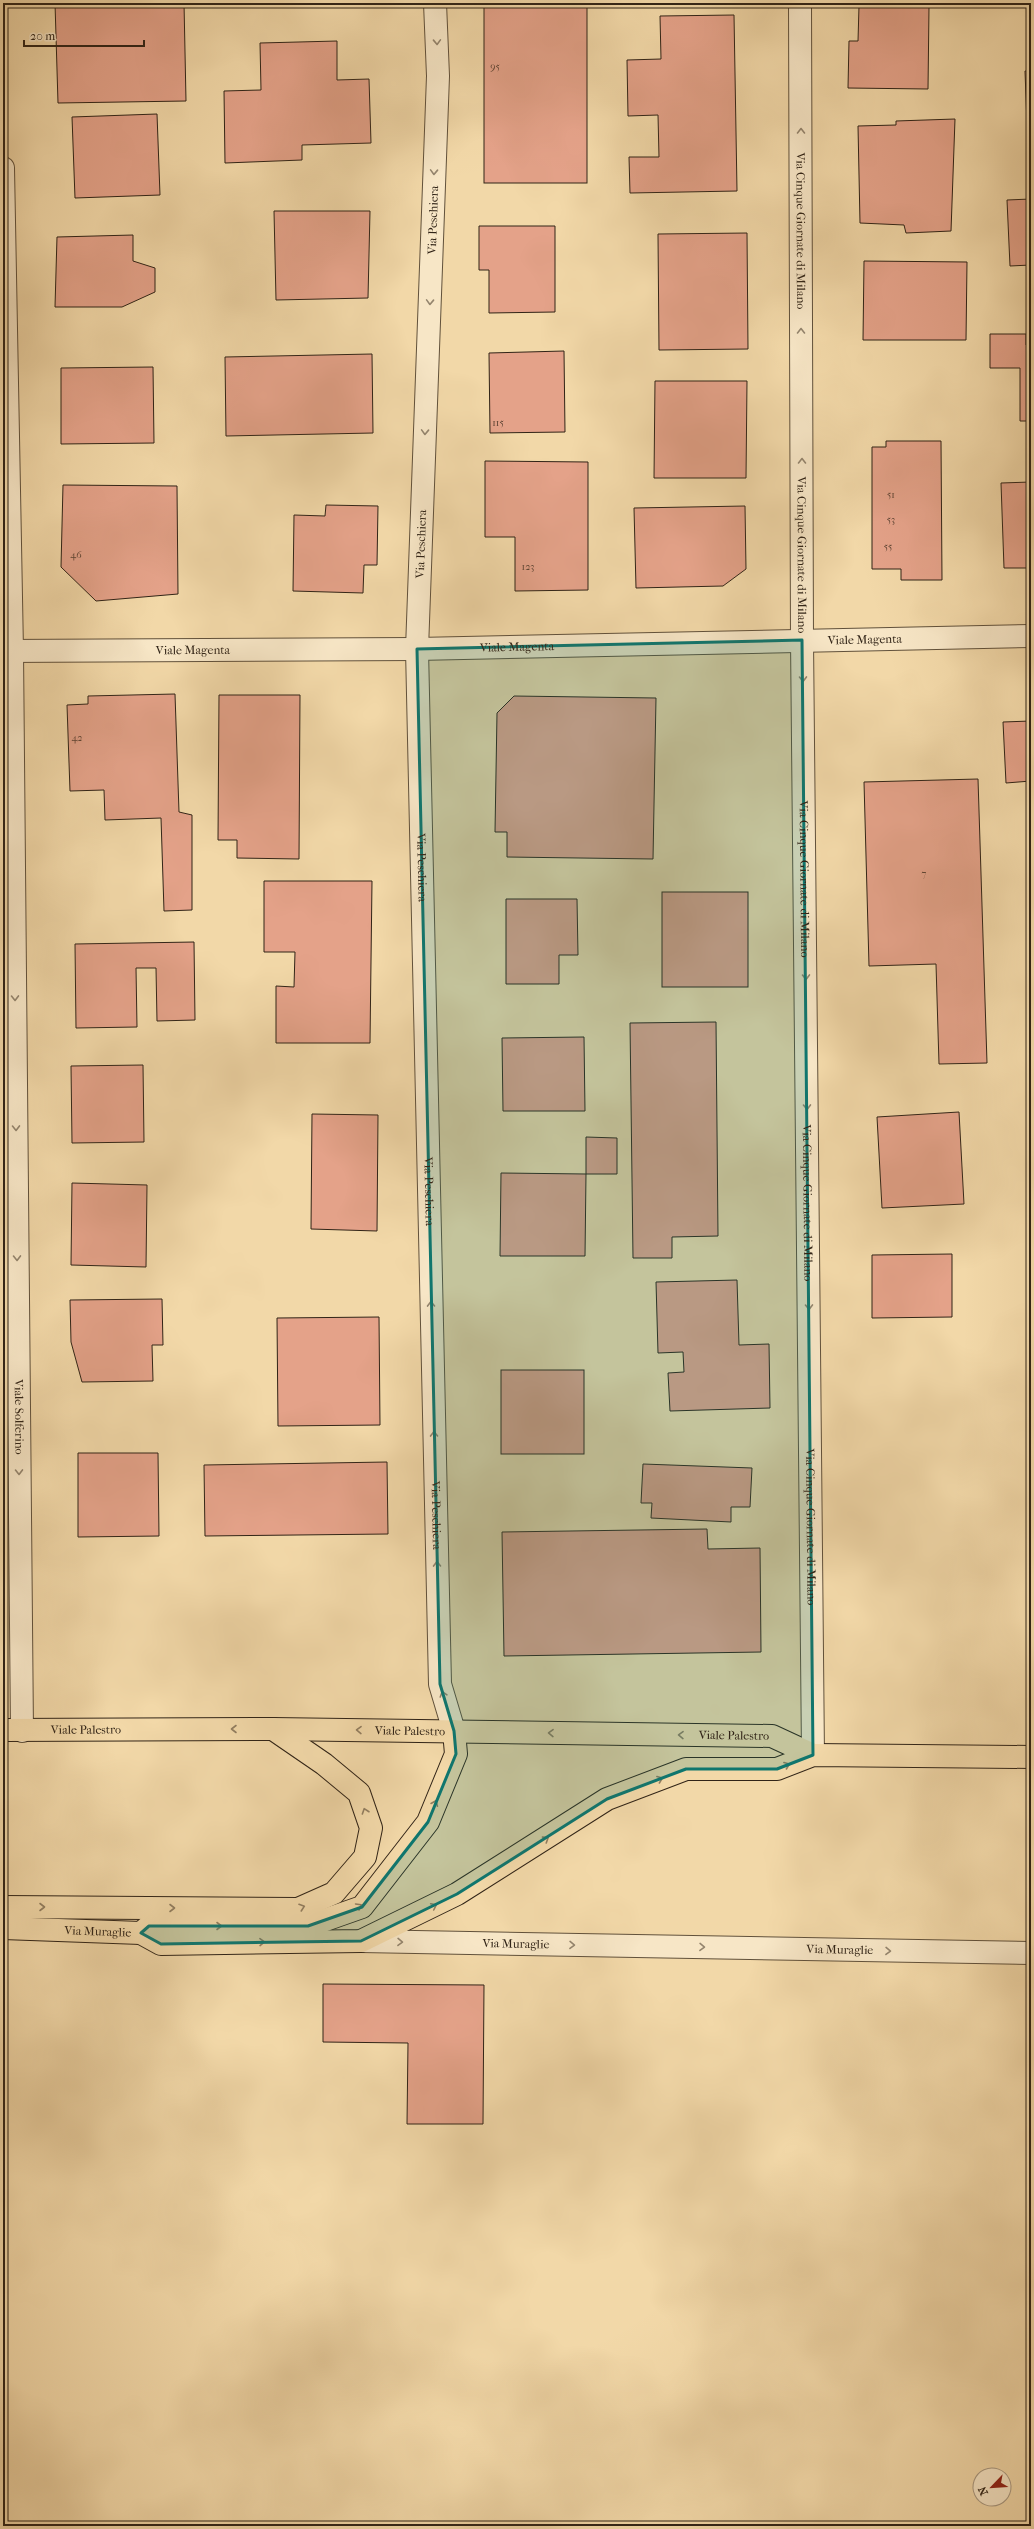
<svg xmlns="http://www.w3.org/2000/svg" width="1034" height="2529" font-family="'IM FELL French Canon',serif">
  <rect width="100%" height="100%" fill="#f2d8a8"/>
  <filter id="stains"><feTurbulence type="fractalNoise" baseFrequency=".005" numOctaves="4"/><feColorMatrix values="0 0 0 0 .2 0 0 0 0 .09 0 0 0 0 .02 0 0 0 .5 -.17"/></filter>
  <radialGradient id="worn" r=".72"><stop offset=".6" stop-color="#630" stop-opacity="0"/><stop offset="1" stop-color="#630" stop-opacity=".3"/></radialGradient>
  <g fill="#e4a289" stroke="#312417">
    <path d="M55 3H184L186 101 58 103Z"/>
    <rect x="484" y="3" width="103" height="180"/>
    <path d="M859 6 929 7 928 89 848 88 849 41H858Z"/>
    <path d="M734 15 737 191 630 193 629 157H659L658 115 628 116 627 60 661 59 660 16Z"/>
    <path d="M337 41V80L369 79 371 143 302 145V160L225 163 224 91 261 90 260 43Z"/>
    <path d="M1025 71H1031V151H1028Z"/>
    <path d="M157 114 160 195 75 198 72 117Z"/>
    <path d="M955 119 951 231 906 233 904 225 860 223 858 126 896 125V121Z"/>
    <path d="M1031 199V265L1010 266 1007 200Z"/>
    <path d="M274 211H370L368 298 276 300Z"/>
    <path d="M479 226H555V312L489 313V270H479Z"/>
    <path d="M747 233 748 349 659 350 658 234Z"/>
    <path d="M133 235V261L155 268V292L122 307H55L57 237Z"/>
    <path d="M864 261 967 262 966 340H863Z"/>
    <path d="M990 334H1026V345H1031V421H1020V368H990Z"/>
    <path d="M564 351 565 432 490 433 489 353Z"/>
    <path d="M372 354 373 433 226 436 225 357Z"/>
    <path d="M153 367 154 443 61 444V368Z"/>
    <path d="M655 381H747L746 478H654Z"/>
    <path d="M886 441H941L942 580H901V569H872V447H886Z"/>
    <path d="M485 461 588 462V590L515 591V537H485Z"/>
    <path d="M1031 482V568H1004L1001 483Z"/>
    <path d="M63 485 177 486 178 594 96 601 61 567Z"/>
    <path d="M326 505 378 506 377 565H364L363 593 293 591 294 515 325 516Z"/>
    <path d="M745 506 746 569 723 586 636 588 634 508Z"/>
    <path d="M175 694 179 812 192 815V910L164 911 161 818 105 820 104 790 70 791 67 705 88 704V696Z"/>
    <path d="M219 695H300L299 859 237 858V840H218Z"/>
    <path d="M514 696 656 698 653 859 507 857V832H495L497 713Z"/>
    <path d="M1030 703H1031V781L1006 783 1003 722 1031 721Z"/>
    <path d="M978 779 987 1063 939 1064 936 964 869 966 864 782Z"/>
    <path d="M264 881H372L370 1043H276V986L294 987 295 952H264Z"/>
    <rect x="662" y="892" width="86" height="95"/>
    <path d="M506 899H577L578 955H559V984H506Z"/>
    <path d="M194 942 195 1020 157 1021 156 968H136L137 1027 76 1028 75 944Z"/>
    <path d="M716 1022 718 1236 672 1237V1258H633L630 1023Z"/>
    <path d="M584 1037 585 1111H503L502 1038Z"/>
    <path d="M143 1065 144 1142 72 1143 71 1066Z"/>
    <path d="M959 1112 964 1204 882 1208 877 1117Z"/>
    <path d="M312 1114 378 1115 377 1231 311 1229Z"/>
    <path d="M586 1137 617 1138V1174H586Z"/>
    <path d="M501 1173 586 1174 585 1256H500Z"/>
    <path d="M72 1183 147 1185 146 1267 71 1265Z"/>
    <path d="M952 1254V1317L872 1318V1255Z"/>
    <path d="M737 1280 739 1345 769 1344 770 1408 670 1411 668 1373 684 1372 683 1352 658 1353 656 1282Z"/>
    <path d="M162 1299 163 1345H152L153 1381 82 1382 71 1342 70 1300Z"/>
    <path d="M379 1317 380 1425 278 1426 277 1318Z"/>
    <rect x="501" y="1370" width="83" height="84"/>
    <path d="M78 1453H158L159 1536 78 1537Z"/>
    <path d="M387 1462 388 1534 205 1536 204 1465Z"/>
    <path d="M643 1464 752 1468 750 1507H731V1522L651 1518 652 1503H641Z"/>
    <path d="M707 1529 708 1549 760 1548 761 1652 504 1656 502 1532Z"/>
    <path d="M323 1984 484 1985 483 2124H407L408 2043 323 2042Z"/>
  </g>
  <g fill="none" stroke-linecap="round" stroke-linejoin="round">
    <g stroke="#61513b" stroke-width="24">
      <g id="minor">
        <path id="s1" d="M435 3 438 76 417 649 440 1684 454 1731"/>
        <path id="s2" d="M800 3 802 640 813 1755"/>
        <path id="s3" d="M3 168 12 651 22 1731"/>
        <path id="s4" d="M3 651 417 649 1031 636"/>
        <path id="s5" d="M361 1941 1031 1953"/>
      </g>
    </g>
    <g stroke="#312417" stroke-width="24">
      <g id="major">
        <path id="s6" d="M3 1730 273 1729 772 1736 813 1755"/>
        <path d="M3 1907 298 1909 334 1893 365 1857 371 1828 359 1793 324 1764 273 1729"/>
        <path id="s7" d="M3 1928 141 1933 161 1944 361 1941 457 1894 607 1799 686 1769H777L813 1755 1031 1757"/>
        <path d="M141 1933 149 1926H308L362 1907 428 1822 456 1754 454 1731"/>
      </g>
    </g>
    <use href="#minor" stroke="#f7e6c6" stroke-width="22"/>
    <use href="#major" stroke="#f2d8a8" stroke-width="22"/>
  </g>
  <defs><path id="oneway-chevron" d="M-2-3.5L2.5 0L-2 3.5" fill="none" stroke-width="1.6" stroke-linecap="round" stroke-linejoin="round"/></defs>
  <g stroke="#94856e">
    <use href="#oneway-chevron" transform="translate(437 42) rotate(88)"/>
    <use href="#oneway-chevron" transform="translate(801 131) rotate(-90)"/>
    <use href="#oneway-chevron" transform="translate(434 172) rotate(92)"/>
    <use href="#oneway-chevron" transform="translate(430 302) rotate(92)"/>
    <use href="#oneway-chevron" transform="translate(801 331) rotate(-90)"/>
    <use href="#oneway-chevron" transform="translate(425 432) rotate(92)"/>
    <use href="#oneway-chevron" transform="translate(802 461) rotate(-90)"/>
    <use href="#oneway-chevron" transform="translate(803 679) rotate(89)"/>
    <use href="#oneway-chevron" transform="translate(806 977) rotate(89)"/>
    <use href="#oneway-chevron" transform="translate(15 998) rotate(89)"/>
    <use href="#oneway-chevron" transform="translate(807 1107) rotate(89)"/>
    <use href="#oneway-chevron" transform="translate(16 1128) rotate(89)"/>
    <use href="#oneway-chevron" transform="translate(17 1258) rotate(89)"/>
    <use href="#oneway-chevron" transform="translate(431 1304) rotate(-91)"/>
    <use href="#oneway-chevron" transform="translate(809 1307) rotate(89)"/>
    <use href="#oneway-chevron" transform="translate(434 1434) rotate(-91)"/>
    <use href="#oneway-chevron" transform="translate(19 1472) rotate(89)"/>
    <use href="#oneway-chevron" transform="translate(437 1564) rotate(-91)"/>
    <use href="#oneway-chevron" transform="translate(443 1694) rotate(-107)"/>
    <use href="#oneway-chevron" transform="translate(400 1942) rotate(1)"/>
    <use href="#oneway-chevron" transform="translate(572 1945) rotate(1)"/>
    <use href="#oneway-chevron" transform="translate(702 1947) rotate(1)"/>
    <use href="#oneway-chevron" transform="translate(888 1951) rotate(1)"/>
  </g>
  <g stroke="#927e60">
    <use href="#oneway-chevron" transform="translate(234 1729) rotate(180)"/>
    <use href="#oneway-chevron" transform="translate(359 1730) rotate(-179)"/>
    <use href="#oneway-chevron" transform="translate(551 1733) rotate(-179)"/>
    <use href="#oneway-chevron" transform="translate(681 1735) rotate(-179)"/>
    <use href="#oneway-chevron" transform="translate(787 1765) rotate(-21)"/>
    <use href="#oneway-chevron" transform="translate(660 1779) rotate(-21)"/>
    <use href="#oneway-chevron" transform="translate(435 1803) rotate(-67)"/>
    <use href="#oneway-chevron" transform="translate(365 1811) rotate(-109)"/>
    <use href="#oneway-chevron" transform="translate(546 1839) rotate(-33)"/>
    <use href="#oneway-chevron" transform="translate(359 1906) rotate(-30)"/>
    <use href="#oneway-chevron" transform="translate(434 1906) rotate(-26)"/>
    <use href="#oneway-chevron" transform="translate(42 1907)"/>
    <use href="#oneway-chevron" transform="translate(302 1907) rotate(-19)"/>
    <use href="#oneway-chevron" transform="translate(172 1908)"/>
    <use href="#oneway-chevron" transform="translate(219 1926)"/>
    <use href="#oneway-chevron" transform="translate(262 1942) rotate(-1)"/>
  </g>
  <path fill="#0f766e" fill-opacity="0.2" stroke="#0f766e" stroke-width="3" stroke-linejoin="round" d="M802 640 813 1755 777 1769H686L607 1799 457 1894 361 1941 161 1944 141 1933 149 1926H308L362 1907 428 1822 456 1754 454 1731 440 1684 417 649Z"/>
  <g text-anchor="middle" stroke-width="4" stroke-linejoin="round" paint-order="stroke">
    <g font-size="10" fill="#5e4434">
      <text x="495" y="70">95</text>
      <text x="498" y="426">115</text>
      <text x="891" y="498">51</text>
      <text x="891" y="523">53</text>
      <text x="888" y="550">55</text>
      <text x="76" y="558">46</text>
      <text x="528" y="570">123</text>
      <text x="77" y="741">42</text>
      <text x="924" y="877">7</text>
    </g>
    <g font-size="12" fill="#312417" stroke="#f7e6c6">
      <text transform="translate(433 220) rotate(-88)" y="4">Via Peschiera</text>
      <text dy="4" stroke="none"><textPath href="#s2" startOffset="228">Via Cinque Giornate di Milano</textPath></text>
      <text transform="translate(421 544) rotate(-88)" y="4">Via Peschiera</text>
      <text dy="4" stroke="none"><textPath href="#s2" startOffset="552">Via Cinque Giornate di Milano</textPath></text>
      <text dy="4" stroke="none"><textPath href="#s4" startOffset="862">Viale Magenta</textPath></text>
      <text dy="4" stroke="none"><textPath href="#s4" startOffset="514">Viale Magenta</textPath></text>
      <text dy="4" stroke="none"><textPath href="#s4" startOffset="190">Viale Magenta</textPath></text>
      <text dy="4" stroke="none"><textPath href="#s1" startOffset="865">Via Peschiera</textPath></text>
      <text dy="4" stroke="none"><textPath href="#s2" startOffset="876">Via Cinque Giornate di Milano</textPath></text>
      <text dy="4" stroke="none"><textPath href="#s1" startOffset="1189">Via Peschiera</textPath></text>
      <text dy="4" stroke="none"><textPath href="#s2" startOffset="1200">Via Cinque Giornate di Milano</textPath></text>
      <text dy="4" stroke="none"><textPath href="#s3" startOffset="1249">Viale Solferino</textPath></text>
      <text dy="4" stroke="none"><textPath href="#s1" startOffset="1513">Via Peschiera</textPath></text>
      <text dy="4" stroke="none"><textPath href="#s2" startOffset="1524">Via Cinque Giornate di Milano</textPath></text>
      <text dy="4" stroke="none"><textPath href="#s6" startOffset="83">Viale Palestro</textPath></text>
      <text dy="4" stroke="none"><textPath href="#s6" startOffset="407">Viale Palestro</textPath></text>
      <text dy="4" stroke="none"><textPath href="#s6" startOffset="731">Viale Palestro</textPath></text>
      <text dy="4" stroke="none"><textPath href="#s7" startOffset="95">Via Muraglie</textPath></text>
      <text dy="4" stroke="none"><textPath href="#s5" startOffset="155">Via Muraglie</textPath></text>
      <text dy="4" stroke="none"><textPath href="#s5" startOffset="479">Via Muraglie</textPath></text>
    </g>
  </g>
  <rect width="1034" height="2529" fill="none" stroke="#f2d8a8" stroke-width="16"/>
  <rect x="4" y="4" width="1026" height="2521" fill="none" stroke="#312417" stroke-width="2"/>
  <rect x="8" y="8" width="1018" height="2513" fill="none" stroke="#312417"/>
  <g transform="translate(992 2487) rotate(245)"><circle r="19" fill="#f7e6c6" stroke="#a89880"/>
  <path d="M0-3L7 15L0 10L-7 15Z" fill="#8f2418"/>
  <text y="-6" font-size="11" font-weight="bold" text-anchor="middle" fill="#312417">N</text>
  </g>
  <path d="M24 40v6h120v-6" fill="none" stroke="#312417" stroke-width="2"/>
  <text x="30" y="40" font-size="12" fill="#312417" stroke="#f7e6c6" stroke-width="3" paint-order="stroke">20 m</text>
  <rect width="100%" height="100%" filter="url(#stains)"/>
  <rect width="100%" height="100%" fill="url(#worn)"/>
</svg>
